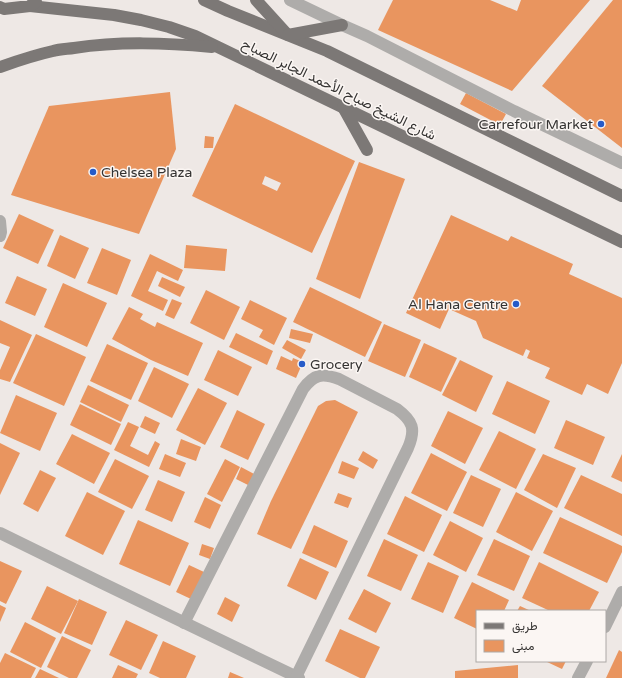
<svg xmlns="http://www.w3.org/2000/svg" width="622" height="678" font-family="'Varela Round',Vazirmatn,sans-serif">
  <rect width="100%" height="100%" fill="#eee8e5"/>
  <g fill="#e9955f" fill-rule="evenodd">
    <path d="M393 0H490L517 11 521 0H590L512 91 378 30Z"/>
    <path d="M613 0H622V148L542 86Z"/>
    <path d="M170 92 176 149 139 234 11 195 49 106Z"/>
    <path d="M466 93 506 114 500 125 460 104Z"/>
    <path d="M235 104 355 161 312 253 192 196ZM265 176 281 183 277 191 262 184Z"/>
    <path d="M205 136 214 137 213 148H204Z"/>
    <path d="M359 162 405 179 360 299 316 279Z"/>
    <path d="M19 214 54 230 38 264 3 248Z"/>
    <path d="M451 215 508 241 511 236 573 264 569 274 622 298V363L608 394 587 384 582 395 545 378 550 368 527 358 530 351 526 349 523 356 483 338 476 321 449 309 440 329 406 313Z"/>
    <path d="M60 235 89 248 75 279 47 266Z"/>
    <path d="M186 245 227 249 225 271 184 268Z"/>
    <path d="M102 248 131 260 117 295 87 283Z"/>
    <path d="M150 254 183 270 178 281 157 271 148 291 168 300 163 311 131 296Z"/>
    <path d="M17 276 47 289 35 316 5 303Z"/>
    <path d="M162 277 185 287 180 297 158 286Z"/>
    <path d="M63 283 107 303 87 347 44 327Z"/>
    <path d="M310 287 382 322 365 357 293 322Z"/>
    <path d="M206 290 240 307 224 340 190 323Z"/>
    <path d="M172 299 182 303 174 319 165 315Z"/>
    <path d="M250 300 287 318 274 345 259 337 263 330 241 319Z"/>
    <path d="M129 307 143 314 140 319 155 327 157 322 203 343 188 376 151 360 112 339Z"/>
    <path d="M0 320 32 335 10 382 0 379V370L10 347 0 343Z"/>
    <path d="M384 324 421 340 405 377 368 361Z"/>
    <path d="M291 329 313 334 310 343 289 338Z"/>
    <path d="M236 333 273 351 267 365 229 347Z"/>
    <path d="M36 334 86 357 64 406 13 383Z"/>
    <path d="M287 340 306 350 301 359 282 348Z"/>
    <path d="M424 343 457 358 441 392 409 377Z"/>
    <path d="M107 344 148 363 131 400 90 381Z"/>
    <path d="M218 350 252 367 238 396 204 380Z"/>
    <path d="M281 356 292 361 293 358 303 362 296 378 276 369Z"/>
    <path d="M460 360 493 376 476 412 442 395Z"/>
    <path d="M154 367 189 384 172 418 138 401Z"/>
    <path d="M507 381 550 401 535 434 492 414Z"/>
    <path d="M88 385 129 405 121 422 80 402Z"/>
    <path d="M198 388 227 403 205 445 176 430Z"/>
    <path d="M16 395 57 413 40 451 0 433Z"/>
    <path d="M335 400 358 412 291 549 257 534 271 501 318 406 326 401Z"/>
    <path d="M80 404 121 424 111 445 70 425Z"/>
    <path d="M237 410 265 424 248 460 220 447Z"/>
    <path d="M448 411 483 428 465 464 431 446Z"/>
    <path d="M145 416 160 423 155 434 140 427Z"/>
    <path d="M566 420 605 437 593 465 554 448Z"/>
    <path d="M128 422 139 427 130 446 148 455 155 441 160 444 149 467 114 450Z"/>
    <path d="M499 431 536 449 516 489 479 470Z"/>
    <path d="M72 434 110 453 94 484 56 464Z"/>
    <path d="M181 439 201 447 196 461 176 454Z"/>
    <path d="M0 443 20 453 0 495Z"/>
    <path d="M363 451 378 460 373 469 358 460Z"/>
    <path d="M431 453 467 472 447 511 411 493Z"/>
    <path d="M165 454 186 463 180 477 159 469Z"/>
    <path d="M543 454 576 468 557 508 524 490Z"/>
    <path d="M622 454V482L611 477Z"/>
    <path d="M115 459 149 476 132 509 98 492Z"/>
    <path d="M225 459 240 467 222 502 207 494Z"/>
    <path d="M342 461 359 468 354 479 338 473Z"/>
    <path d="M241 467 256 475 250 486 236 479Z"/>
    <path d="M40 470 56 478 38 512 23 504Z"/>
    <path d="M471 475 501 489 483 527 453 513Z"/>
    <path d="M581 475 622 494V536L564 508Z"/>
    <path d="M158 480 185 492 172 522 145 510Z"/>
    <path d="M87 492 125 511 103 555 65 536Z"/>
    <path d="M516 492 553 511 532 551 496 532Z"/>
    <path d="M338 493 352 498 348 508 334 503Z"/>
    <path d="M405 496 442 515 424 552 387 534Z"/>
    <path d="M205 497 221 505 210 529 194 522Z"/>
    <path d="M560 517 622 546V552L607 583 543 553Z"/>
    <path d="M138 520 189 543 170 586 119 564Z"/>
    <path d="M450 521 483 538 466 572 433 555Z"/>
    <path d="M314 525 348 541 336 568 302 553Z"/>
    <path d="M384 539 418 555 401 591 367 576Z"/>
    <path d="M494 539 530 556 514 591 477 575Z"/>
    <path d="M202 544 214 548 210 559 199 555Z"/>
    <path d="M300 558 329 572 316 600 287 586Z"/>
    <path d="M0 561 22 571 6 604 0 601Z"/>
    <path d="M428 562 459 576 443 613 411 599Z"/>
    <path d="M539 562 599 592 589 611H550L522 598Z"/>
    <path d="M189 565 204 572 191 599 176 592Z"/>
    <path d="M472 582 509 600 504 611H477V629L454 618Z"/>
    <path d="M47 586 78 601 61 634 31 619Z"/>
    <path d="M364 589 391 603 376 633 348 619Z"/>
    <path d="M225 597 240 605 232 622 217 614Z"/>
    <path d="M79 599 107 612 92 645 64 633Z"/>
    <path d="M0 605 6 608 0 622Z"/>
    <path d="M520 606 531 611H517Z"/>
    <path d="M126 620 158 635 141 670 109 655Z"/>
    <path d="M25 622 56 638 41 668 10 652Z"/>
    <path d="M340 629 380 647 365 678H360L325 661Z"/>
    <path d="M62 636 91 650 77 678H69L47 667Z"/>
    <path d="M163 641 196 656 186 678H160L149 673Z"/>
    <path d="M619 650 622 652V678H606Z"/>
    <path d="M5 653 36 668 31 678H0V663Z"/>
    <path d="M545 661H566L562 669Z"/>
    <path d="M118 665 138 674 136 678H112Z"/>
    <path d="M518 665V678H455V671Z"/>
    <path d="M40 669 59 678H35Z"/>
    <path d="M230 672 244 678H228Z"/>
  </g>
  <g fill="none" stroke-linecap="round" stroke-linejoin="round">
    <g stroke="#aeacaa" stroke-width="12">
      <path d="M290 0 342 25 367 36 514 111 622 163"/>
      <path d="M0 221 1 232 0 236"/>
      <path d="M0 533 100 582 299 678"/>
      <path d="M184 623 303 389C314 374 322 373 339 379L397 409C413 421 416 429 408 448L296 677"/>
      <path d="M605 627 622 592"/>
      <path d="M578 678 587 661"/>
    </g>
    <g stroke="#7c7876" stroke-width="12">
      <path d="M204 0 228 11 327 51 565 168 622 196"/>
      <path d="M256 0 286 33"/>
      <path d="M30 6 114 15 141 20 169 27 195 36 622 242"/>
      <path d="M0 7 4 9 30 6 36 2"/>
      <path d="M288 35 342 25"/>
      <path d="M0 67C17 61 35 55 53 51 60 49 67 49 74 48 120 41 166 43 212 47"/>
      <path d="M343 107 367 150"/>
    </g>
  </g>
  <g fill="#265bc8" stroke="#fbf6f3" stroke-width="1.5">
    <circle cx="601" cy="124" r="4"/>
    <circle cx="93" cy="172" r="4"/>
    <circle cx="516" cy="304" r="4"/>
    <circle cx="302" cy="364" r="4"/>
  </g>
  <g text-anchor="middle" stroke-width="3" stroke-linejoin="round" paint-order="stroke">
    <g font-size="14" fill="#353332" stroke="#fbf6f3">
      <text transform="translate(339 89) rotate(26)" y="5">شارع الشيخ صباح الأحمد الجابر الصباح</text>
    </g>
    <g font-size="14" fill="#353332" stroke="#fbf6f3" text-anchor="end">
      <text x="593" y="129">Carrefour Market</text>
      <text x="101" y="177" text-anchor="start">Chelsea Plaza</text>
      <text x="508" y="309">Al Hana Centre</text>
      <text x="310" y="369" text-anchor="start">Grocery</text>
    </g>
  </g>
  <rect x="476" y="610" width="130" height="52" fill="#fbf6f3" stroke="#aca8a6"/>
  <rect x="484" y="623" width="20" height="6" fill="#7c7876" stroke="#aca8a6"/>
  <text x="512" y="630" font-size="12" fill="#353332">طريق</text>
  <rect x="484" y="640" width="20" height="12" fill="#e9955f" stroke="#aca8a6"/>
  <text x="512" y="650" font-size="12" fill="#353332">مبنى</text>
</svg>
